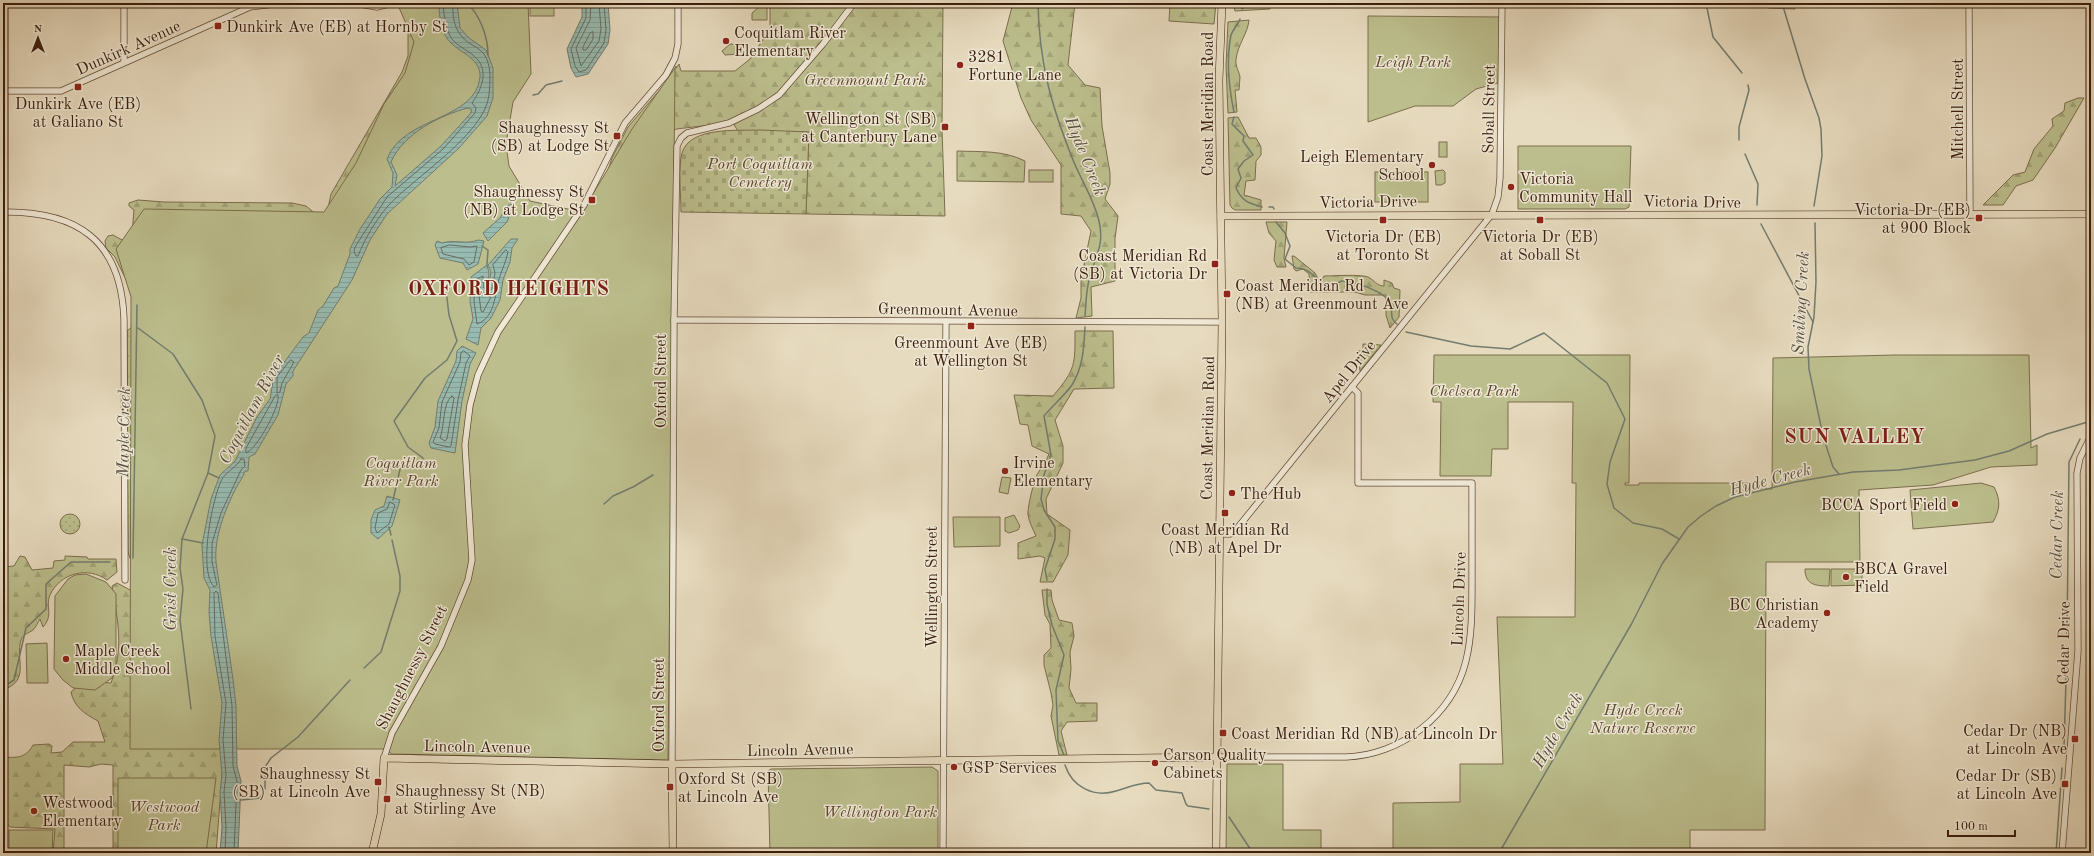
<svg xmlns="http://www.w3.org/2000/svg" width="2094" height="856" font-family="'Old Standard TT',serif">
  <defs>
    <pattern id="grass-dots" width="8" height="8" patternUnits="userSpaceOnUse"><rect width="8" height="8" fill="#bcbe8d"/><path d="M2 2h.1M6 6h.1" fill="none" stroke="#a2a378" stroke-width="1.8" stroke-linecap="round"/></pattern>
    <pattern id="forest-firs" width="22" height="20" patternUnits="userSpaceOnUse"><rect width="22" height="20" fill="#bcbe8d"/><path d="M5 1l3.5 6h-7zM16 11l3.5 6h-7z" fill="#a2a378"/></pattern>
    <pattern id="cemetery-stones" width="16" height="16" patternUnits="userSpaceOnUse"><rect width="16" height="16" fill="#bcbe8d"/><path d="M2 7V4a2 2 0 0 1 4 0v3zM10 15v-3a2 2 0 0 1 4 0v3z" fill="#a2a378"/></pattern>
    <pattern id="water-rules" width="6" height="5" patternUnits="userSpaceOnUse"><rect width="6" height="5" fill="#97bbb1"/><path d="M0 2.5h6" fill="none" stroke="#83a097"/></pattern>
  </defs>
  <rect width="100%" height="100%" fill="#e7dbbf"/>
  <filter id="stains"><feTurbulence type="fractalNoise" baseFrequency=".005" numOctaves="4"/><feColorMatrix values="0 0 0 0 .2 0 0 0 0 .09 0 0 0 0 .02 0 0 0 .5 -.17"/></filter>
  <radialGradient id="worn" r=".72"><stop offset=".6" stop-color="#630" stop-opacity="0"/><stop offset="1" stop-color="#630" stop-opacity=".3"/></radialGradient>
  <circle fill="url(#grass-dots)" stroke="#7c6e4d" cx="70" cy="524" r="10"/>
  <g fill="url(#forest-firs)" stroke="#7c6e4d">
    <path d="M435 3 224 749 216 853H113V765L101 764 89 767 64 765V853H53L55 829 10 827 3 818V757C17 758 26 758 33 745L49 744 52 746 51 753 62 752 73 742H105L98 721C85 714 74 707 71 692L84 681 111 683C124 649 118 621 112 586L117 583 134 592 135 573 128 552 127 331 133 326 131 290 115 257 106 248 105 241 108 236 113 235 124 241 132 234 134 210 129 206V203L138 200 164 202 292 203 306 206 317 215 327 213 331 194 402 72 408 56V24Z"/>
    <path d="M770 3H943L942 129 945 216 806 214 809 132 738 131 731 120 711 125 676 129 672 132 667 579 672 600 666 642 671 651 667 672 671 682 664 691 667 692C669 700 671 709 671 718 669 734 652 751 641 762L636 761 629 757 511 754C496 758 481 759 465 757 445 755 443 751 422 757L417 751 612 158 628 127 669 79 676 66V68L679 64 681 71H735L750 59 770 29Z"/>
    <path d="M1013 3H1075L1068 65 1085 85 1100 88 1102 126 1110 173V184L1105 199 1118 216 1115 239V281L1091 287 1092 316 1076 318 1081 298V279L1091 231 1081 216 1061 214V165L1031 120 1021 98 1003 41Z"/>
    <path d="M1170 3H1216L1214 24 1169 21Z"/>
    <path d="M1233 3H1271L1270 9 1235 11Z"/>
    <path d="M1767 3H1794L1795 9 1768 8Z"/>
    <path d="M1249 20C1248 33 1238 44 1236 59 1235 66 1239 71 1240 77 1240 81 1239 86 1239 90H1235L1237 112 1228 113 1226 66 1228 22Z"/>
    <path d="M2078 98H2084L2055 148 2033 180 2016 186 2003 205H1983L2013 175 2025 172 2034 149 2053 126 2052 119 2064 111 2065 103Z"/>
    <path d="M1238 117 1249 138H1256L1261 147V155L1256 161 1255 180 1246 181 1244 195 1261 200V210H1235L1232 208 1230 205 1228 118Z"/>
    <path d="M957 151C981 152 1003 150 1025 161L1024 182 957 181Z"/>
    <path d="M1266 222H1287L1284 258 1286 267H1277L1274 260 1276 241 1269 233Z"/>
    <path d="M1292 256H1294L1315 273 1320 283 1324 276C1334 276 1359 274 1368 277 1374 280 1377 286 1384 286V280L1392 283 1394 288 1400 290 1399 317 1390 328 1386 315V295H1365L1355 292H1310L1309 274 1303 269 1296 271 1294 269Z"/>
    <path d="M1075 331H1113L1114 388 1074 389 1055 420 1063 446V463L1046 499 1047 514 1070 530 1068 555 1053 582H1040L1045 558 1040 556 1018 559V543L1036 536C1033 529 1029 522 1028 515 1027 510 1034 478 1038 473 1042 466 1046 462 1049 454L1032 446 1028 425 1020 424 1014 395 1053 396C1076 369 1075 364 1075 331Z"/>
    <path d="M20 556 25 557 32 570 53 568 54 561 65 560V556L87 557 88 559H116L117 572 107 580C88 566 60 573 50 595 45 607 54 615 43 627L40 619C38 622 36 627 33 630 29 633 23 634 21 640 15 660 31 680 3 690V567L14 566Z"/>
    <path d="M1042 590H1051L1052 600 1059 620 1072 623 1074 636 1070 652 1071 669 1069 688 1076 703H1097V721L1067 722 1061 731 1067 755H1059L1051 716 1053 705 1051 693 1044 665V655L1051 648 1050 624 1045 615Z"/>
  </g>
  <path fill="url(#cemetery-stones)" stroke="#7c6e4d" d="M760 130 809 132 806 214 681 212C681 197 678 166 682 153 690 126 738 131 760 130Z"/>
  <g fill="#bcbe8d" stroke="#7c6e4d">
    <path d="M397 3H528L531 74 513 102 506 144 509 166 530 201 582 212 632 129 675 68 668 760 392 754 384 749H130L131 297 116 249 144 209 324 212 356 163 384 104 405 73 414 42Z"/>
    <rect x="530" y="3" width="24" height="13"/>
    <path d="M760 6H767V20H752V13Z"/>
    <path d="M1368 16 1500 17 1498 83 1476 89 1453 106H1415L1368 122Z"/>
    <path d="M730 44 746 45 740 54 725 55 722 51Z"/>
    <rect x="1439" y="142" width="8" height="15"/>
    <path d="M1518 146H1631L1629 207 1625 209H1518Z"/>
    <rect x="1029" y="170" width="24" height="12"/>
    <path d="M1443 170 1445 172V183L1441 185H1436L1435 171Z"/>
    <rect x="1375" y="172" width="53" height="30"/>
    <path d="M1363 344 1381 345 1360 371 1358 351H1363Z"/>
    <path d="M1434 355H1630L1629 483H1625V485H1639V483H1766V489H1772L1773 358 1895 355H2029L2031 448 2037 445V465L1991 467 1933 485 1859 490 1860 562H1766L1765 830H1690V853H1393V803L1460 802V764H1503L1497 617H1575L1576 483H1572L1573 402H1508V449H1492L1491 476H1440L1441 402H1433Z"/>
    <path d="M1002 477 1011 478 1008 494 999 492Z"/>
    <path d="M1981 483 1994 487C2001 500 2000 510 1993 522L1913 529 1910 490Z"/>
    <path d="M1014 515 1020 526 1018 530 1009 533 1005 531V518Z"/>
    <path d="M953 517H1000V546L954 547Z"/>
    <path d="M1805 569H1830L1829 586C1816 586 1805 585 1805 569Z"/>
    <path d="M1831 569H1862V585L1831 586Z"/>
    <path d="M86 574 106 582 116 594V667L112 678 95 690 73 688 63 680 54 669 55 596 68 579 75 575Z"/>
    <path d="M47 643 48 683H27L26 644Z"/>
    <path d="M1227 764H1283V830H1321V853H1226Z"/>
    <path d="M932 767 938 771V853H770L768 771 771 769Z"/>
    <path d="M118 778H216L206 853H118Z"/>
    <path d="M9 830H53L52 853H9Z"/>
  </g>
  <g fill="url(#water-rules)" stroke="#727c6f" fill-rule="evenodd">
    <path d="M439 3H457L460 28 469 38 486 50 493 68V98L487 116 459 148 387 214 370 240 352 280 293 371V376L286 384 278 415 255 454 249 457 248 471H245C243 478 239 482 236 488 225 510 214 537 216 562L233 679 236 706 237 766 241 781 238 853H220L222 827 220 792 222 775 219 740 222 703 211 636 209 612 210 590 204 578 202 545 211 499 220 475 235 461 257 417 270 399 274 376 303 337 309 333 318 310 323 306 334 288 338 286 350 254V249L360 229 380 199 392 187 393 173 387 159C403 116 476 121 480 77 481 59 461 53 451 43 441 34 439 16 439 3ZM468 108 472 110 470 114 441 146 395 186 397 175 391 162C403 134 440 115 468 108Z"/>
    <path d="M582 3H608L610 30 608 44 588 74 576 77 571 68 567 49 582 17Z"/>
    <path d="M511 204 513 207 507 222 488 241 483 233 500 218 507 206Z"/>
    <path d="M511 239H518L512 248 510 262 503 280 500 300 491 318 481 328 478 345 466 339 473 319 470 301 471 277 487 265 489 273 487 293 491 272 488 265Z"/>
    <path d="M478 240 484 241 478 264 467 270 463 263 440 258 435 245 437 241 442 243C454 239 466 245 478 240Z"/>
    <path d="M462 346 476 353 470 364 462 401 455 453 431 448 429 443 435 427 438 401 456 361 457 351Z"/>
    <path d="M387 496 400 500 392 526 378 539 371 533V520L375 510 384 506Z"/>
  </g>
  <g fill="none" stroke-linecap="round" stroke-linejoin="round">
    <g stroke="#696c5f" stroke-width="1">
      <path d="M443 3C444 15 445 29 452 39 457 46 468 50 474 56 490 69 482 89 472 103L476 108 475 113 443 149 387 197 355 247 354 251 356 256H358C365 238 376 220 388 206 413 178 485 134 489 95 490 82 492 66 484 54 480 49 474 46 469 43 455 33 452 19 453 3"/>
      <path d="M586 3V18L571 49 575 66 579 72 586 70 604 43 606 30 604 3"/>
      <path d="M591 3 590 20 576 48 581 66 599 41 601 29 599 3"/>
      <path d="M593 32V39L586 50H583V47L590 33Z"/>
      <path d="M450 245 470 247 477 246 474 262 469 265 464 259 443 254 441 248Z"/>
      <path d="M506 250 508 252C506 262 502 269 499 279 495 294 495 318 477 324L474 301 475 280 483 276 484 288 488 291 492 289 495 273 493 265Z"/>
      <path d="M481 293 491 297 483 312 481 311 479 295Z"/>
      <path d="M464 351 470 356 466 363 458 400 451 446 449 447 435 444 433 442 439 428 442 402 460 362 461 353Z"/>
      <path d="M291 360 294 362 282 383 280 392 277 393V377Z"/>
      <path d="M278 395C281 406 256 450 246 453V448L275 396Z"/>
      <path d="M452 396 454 398 447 439 445 441 440 438C445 426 442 403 452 396Z"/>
      <path d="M241 459H244L245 466 241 470 221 513 212 543V562L217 585 214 587C198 570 212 499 222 479 227 471 237 467 241 459Z"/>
      <path d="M390 502 395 505 389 524 377 533 375 528 378 513 387 509Z"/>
      <path d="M225 853 226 827 224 792 226 775 223 740 226 703 215 636 214 593 216 591 218 593 232 706 233 766 237 781 234 853"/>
    </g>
    <g stroke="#727c6f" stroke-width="1.5">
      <path d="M467 3C480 15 488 37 488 55"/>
      <path d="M1038 3C1039 62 1051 105 1073 160 1081 180 1094 199 1099 221 1105 246 1094 258 1089 280 1086 292 1086 304 1085 316"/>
      <path d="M1706 3 1713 37 1742 73"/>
      <path d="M1782 3 1805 79 1819 118 1821 129 1822 156 1814 206"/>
      <path d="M1242 9 1250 3"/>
      <path d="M533 95 538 94 546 85 562 81"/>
      <path d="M1234 112C1229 88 1226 60 1231 35 1233 29 1238 25 1240 19"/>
      <path d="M1234 117 1232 124 1244 136 1243 141 1253 155 1244 161 1238 169 1241 178 1236 188C1242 201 1248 203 1262 207"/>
      <path d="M1739 140V127L1749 90 1748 85"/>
      <path d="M1745 154 1758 184 1757 205"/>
      <path d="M1269 207H1273L1274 209"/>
      <path d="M1276 222 1285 233 1290 246 1285 259 1296 268C1306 268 1310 272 1317 279V284C1322 284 1328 285 1333 284 1336 284 1339 282 1342 281 1353 280 1384 292 1390 302 1394 310 1388 318 1397 324"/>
      <path d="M1815 223 1816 282 1814 317 1808 347 1809 369 1823 436 1833 467 1839 474"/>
      <path d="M1761 224 1813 322"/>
      <path d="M482 246 488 250 487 265"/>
      <path d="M138 328 173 354 202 400 215 436 208 473 182 539 180 568 183 589 180 620 191 709"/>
      <path d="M1406 332 1471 346 1510 349 1544 333 1607 383 1625 419 1610 462 1607 484 1614 508 1633 523 1662 529 1679 539"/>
      <path d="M2087 428 2090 423"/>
      <path d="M421 465 423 458 408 447 394 421 425 378 447 360 457 341 449 315 446 290"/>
      <path d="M208 473 219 478"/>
      <path d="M393 500 401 465"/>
      <path d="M604 504 613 496 633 487 653 475"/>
      <path d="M389 527 391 535"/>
      <path d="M182 539 203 543"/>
      <path d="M133 558 137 305"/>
      <path d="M1047 580 1045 569 1055 539V527L1044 510 1041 499 1044 475 1051 455 1044 416C1053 405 1064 396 1072 385 1083 367 1084 348 1085 327"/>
      <path d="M1047 589V604L1052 625 1064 655 1056 690 1058 741 1064 755"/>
      <path d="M2067 634 2069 462 2080 439"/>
      <path d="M364 668 381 652 400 591V576L392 540"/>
      <path d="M3 687 14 680 26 628 46 609V584L71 562H110"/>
      <path d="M2064 746 2067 647"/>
      <path d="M1065 765C1072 787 1094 798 1116 791 1128 788 1136 783 1149 783L1156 790 1182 793 1186 804 1188 806 1209 809"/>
      <path d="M265 789V767L271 758 298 737 350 680"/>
      <path d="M241 800 260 798 264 792"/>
      <path d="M1229 817 1253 853"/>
      <path d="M1499 853 1632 623 1662 564 1688 527 1701 516 1716 506 1735 497 1795 482 1853 472 1899 470 1975 460 2009 451 2047 434 2091 421"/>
      <path d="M2056 853 2062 768"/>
    </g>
    <g stroke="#664d3a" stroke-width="7">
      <g id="minor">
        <path d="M354 3 377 7 392 3"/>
        <path d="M1969 3 1970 215"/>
        <path d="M124 62V3"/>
        <path d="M3 91H61L250 7 283 3"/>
        <path d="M3 212C77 211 121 240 124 319L125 580"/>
        <path d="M674 320 1222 322"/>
        <path d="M1219 534H1230L1235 531 1492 214 1498 197 1500 178 1502 3"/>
        <path d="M1217 757H1346C1373 756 1400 746 1421 729 1473 688 1472 638 1472 578 1472 546 1472 515 1472 483H1358V393L1352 387"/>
        <path d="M384 758 392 733 441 646 468 580 472 560 465 445 470 405 478 375 498 332 584 205 625 123 666 75 675 58 678 44V3"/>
        <path d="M672 764 674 320 677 146 681 138 687 133 729 123 758 109 779 95 823 44 854 3"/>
        <path d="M943 853 946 321"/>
        <path d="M2062 853 2078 651 2077 473 2080 458 2091 436"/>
      </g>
    </g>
    <g stroke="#3b1e0d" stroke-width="8">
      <g id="major">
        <path d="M1221 216 2091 214"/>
        <path d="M672 764 673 853"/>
        <path d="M372 853 381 814 384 758 672 764 1217 757"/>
        <path d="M1216 853 1222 322 1219 80 1222 3"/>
      </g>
    </g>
    <use href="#minor" stroke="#efe8d5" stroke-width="5.5"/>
    <use href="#major" stroke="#e7dbbf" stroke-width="7"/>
  </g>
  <g fill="#8f2418" stroke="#efe8d5" stroke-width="1.5">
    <rect x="214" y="22" width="8" height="8" rx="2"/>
    <circle cx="726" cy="41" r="4"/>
    <circle cx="960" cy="65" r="4"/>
    <rect x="74" y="83" width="8" height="8" rx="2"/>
    <rect x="941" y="123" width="8" height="8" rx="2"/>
    <rect x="613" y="132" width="8" height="8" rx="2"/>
    <circle cx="1432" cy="165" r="4"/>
    <circle cx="1511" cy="187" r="4"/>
    <rect x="588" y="196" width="8" height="8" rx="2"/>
    <rect x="1975" y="214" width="8" height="8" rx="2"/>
    <rect x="1379" y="216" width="8" height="8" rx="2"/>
    <rect x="1536" y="216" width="8" height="8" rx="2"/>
    <rect x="1211" y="260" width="8" height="8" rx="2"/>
    <rect x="1223" y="290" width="8" height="8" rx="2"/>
    <rect x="967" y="322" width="8" height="8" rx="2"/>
    <circle cx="1005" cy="471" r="4"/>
    <circle cx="1232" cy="493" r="4"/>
    <circle cx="1955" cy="504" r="4"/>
    <rect x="1221" y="509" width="8" height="8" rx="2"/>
    <circle cx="1846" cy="577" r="4"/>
    <circle cx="1827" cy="613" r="4"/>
    <circle cx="66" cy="659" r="4"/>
    <rect x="1219" y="729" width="8" height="8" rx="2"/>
    <rect x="2071" y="735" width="8" height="8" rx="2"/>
    <circle cx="1155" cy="763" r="4"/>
    <circle cx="954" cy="767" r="4"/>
    <rect x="374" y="778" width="8" height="8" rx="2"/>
    <rect x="2061" y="780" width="8" height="8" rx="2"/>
    <rect x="666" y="783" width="8" height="8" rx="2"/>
    <rect x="383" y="795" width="8" height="8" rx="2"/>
    <circle cx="34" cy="811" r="4"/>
  </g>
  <g text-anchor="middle" stroke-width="3" stroke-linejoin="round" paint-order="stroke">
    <g font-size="16" fill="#3b1e0d" stroke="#efe8d5" text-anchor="start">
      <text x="226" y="32">Dunkirk Ave (EB) at Hornby St</text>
      <text x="734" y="38">Coquitlam River<tspan x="734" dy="18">Elementary</tspan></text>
      <text x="968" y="62">3281<tspan x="968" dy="18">Fortune Lane</tspan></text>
      <text x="78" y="109" text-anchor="middle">Dunkirk Ave (EB)<tspan x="78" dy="18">at Galiano St</tspan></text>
      <text x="937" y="124" text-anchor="end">Wellington St (SB)<tspan x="937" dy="18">at Canterbury Lane</tspan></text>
      <text x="609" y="133" text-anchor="end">Shaughnessy St<tspan x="609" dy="18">(SB) at Lodge St</tspan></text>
      <text x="1424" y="162" text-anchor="end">Leigh Elementary<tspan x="1424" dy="18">School</tspan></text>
      <text x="1519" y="184">Victoria<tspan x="1519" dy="18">Community Hall</tspan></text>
      <text x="584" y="197" text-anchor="end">Shaughnessy St<tspan x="584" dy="18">(NB) at Lodge St</tspan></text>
      <text x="1971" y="215" text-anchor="end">Victoria Dr (EB)<tspan x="1971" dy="18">at 900 Block</tspan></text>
      <text x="1383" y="242" text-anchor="middle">Victoria Dr (EB)<tspan x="1383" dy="18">at Toronto St</tspan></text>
      <text x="1540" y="242" text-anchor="middle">Victoria Dr (EB)<tspan x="1540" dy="18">at Soball St</tspan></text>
      <text x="1207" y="261" text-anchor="end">Coast Meridian Rd<tspan x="1207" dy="18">(SB) at Victoria Dr</tspan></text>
      <text x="1235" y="291">Coast Meridian Rd<tspan x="1235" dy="18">(NB) at Greenmount Ave</tspan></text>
      <text x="971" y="348" text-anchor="middle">Greenmount Ave (EB)<tspan x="971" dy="18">at Wellington St</tspan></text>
      <text x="1013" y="468">Irvine<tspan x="1013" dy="18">Elementary</tspan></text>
      <text x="1240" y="499">The Hub</text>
      <text x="1947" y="510" text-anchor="end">BCCA Sport Field</text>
      <text x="1225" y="535" text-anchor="middle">Coast Meridian Rd<tspan x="1225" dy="18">(NB) at Apel Dr</tspan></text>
      <text x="1854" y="574">BBCA Gravel<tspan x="1854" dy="18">Field</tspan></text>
      <text x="1819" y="610" text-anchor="end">BC Christian<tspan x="1819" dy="18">Academy</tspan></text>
      <text x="74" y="656">Maple Creek<tspan x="74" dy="18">Middle School</tspan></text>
      <text x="2067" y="736" text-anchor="end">Cedar Dr (NB)<tspan x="2067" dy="18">at Lincoln Ave</tspan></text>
      <text x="1231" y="739">Coast Meridian Rd (NB) at Lincoln Dr</text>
      <text x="1163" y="760">Carson Quality<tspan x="1163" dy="18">Cabinets</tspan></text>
      <text x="962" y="773">GSP Services</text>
      <text x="370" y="779" text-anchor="end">Shaughnessy St<tspan x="370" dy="18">(SB) at Lincoln Ave</tspan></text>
      <text x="2057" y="781" text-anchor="end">Cedar Dr (SB)<tspan x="2057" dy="18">at Lincoln Ave</tspan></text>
      <text x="678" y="784">Oxford St (SB)<tspan x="678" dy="18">at Lincoln Ave</tspan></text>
      <text x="395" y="796">Shaughnessy St (NB)<tspan x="395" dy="18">at Stirling Ave</tspan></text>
      <text x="42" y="808">Westwood<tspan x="42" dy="18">Elementary</tspan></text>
    </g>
    <g font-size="16" fill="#3b1e0d" stroke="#efe8d5">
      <text transform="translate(128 47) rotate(-24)" y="6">Dunkirk Avenue</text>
      <text transform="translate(1207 104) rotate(-90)" y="6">Coast Meridian Road</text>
      <text transform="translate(1488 109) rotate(-89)" y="6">Soball Street</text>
      <text transform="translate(1957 109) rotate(-90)" y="6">Mitchell Street</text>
      <text transform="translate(1368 201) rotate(-1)" y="6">Victoria Drive</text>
      <text transform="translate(1692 201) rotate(1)" y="6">Victoria Drive</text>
      <text transform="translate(948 309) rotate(1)" y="6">Greenmount Avenue</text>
      <text transform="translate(1348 371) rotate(-51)" y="6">Apel Drive</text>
      <text transform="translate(660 381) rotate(-90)" y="6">Oxford Street</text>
      <text transform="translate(1207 428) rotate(-89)" y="6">Coast Meridian Road</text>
      <text transform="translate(931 587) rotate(-90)" y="6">Wellington Street</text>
      <text transform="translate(1458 599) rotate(-88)" y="6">Lincoln Drive</text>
      <text transform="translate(2063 643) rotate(-89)" y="6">Cedar Drive</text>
      <text transform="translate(411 667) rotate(-63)" y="6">Shaughnessy Street</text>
      <text transform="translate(658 705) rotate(-90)" y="6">Oxford Street</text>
      <text transform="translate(477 746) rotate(1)" y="6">Lincoln Avenue</text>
      <text transform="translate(800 749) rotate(-1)" y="6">Lincoln Avenue</text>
    </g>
    <g font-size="16" font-style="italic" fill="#5b462d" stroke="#efe8d5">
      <text x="1413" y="67">Leigh Park</text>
      <text x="865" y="85">Greenmount Park</text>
      <text x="760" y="169">Port Coquitlam<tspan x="760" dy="18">Cemetery</tspan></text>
      <text x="1474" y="396">Chelsea Park</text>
      <text x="401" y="468">Coquitlam<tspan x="401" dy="18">River Park</tspan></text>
      <text x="1643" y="715">Hyde Creek<tspan x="1643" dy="18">Nature Reserve</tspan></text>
      <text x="164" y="812">Westwood<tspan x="164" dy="18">Park</tspan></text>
      <text x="880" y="817">Wellington Park</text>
    </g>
    <g font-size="17" font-style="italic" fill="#574d3e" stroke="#efe8d5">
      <text transform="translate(1086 156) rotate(68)" y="6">Hyde Creek</text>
      <text transform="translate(1800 303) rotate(-87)" y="6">Smiling Creek</text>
      <text transform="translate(251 409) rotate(-62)" y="6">Coquitlam River</text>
      <text transform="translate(123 432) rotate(-89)" y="6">Maple Creek</text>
      <text transform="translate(1770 479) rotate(-15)" y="6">Hyde Creek</text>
      <text transform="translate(2056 535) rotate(-89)" y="6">Cedar Creek</text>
      <text transform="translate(170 589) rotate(-90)" y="6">Grist Creek</text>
      <text transform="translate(1557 730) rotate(-60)" y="6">Hyde Creek</text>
    </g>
    <g font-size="20" font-weight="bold" letter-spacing="1" fill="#7a1f14" stroke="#efe8d5">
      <text x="509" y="295">OXFORD HEIGHTS</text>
      <text x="1855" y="443">SUN VALLEY</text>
    </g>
  </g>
  <rect width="2094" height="856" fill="none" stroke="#e7dbbf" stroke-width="16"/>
  <rect x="4" y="4" width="2086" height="848" fill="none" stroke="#3b1e0d" stroke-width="2"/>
  <rect x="8" y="8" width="2078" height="840" fill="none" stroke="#3b1e0d"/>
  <g transform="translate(38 38)" stroke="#efe8d5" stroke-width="3" paint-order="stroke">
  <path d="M0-3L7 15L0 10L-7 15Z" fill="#3b1e0d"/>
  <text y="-6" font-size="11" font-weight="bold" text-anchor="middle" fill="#3b1e0d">N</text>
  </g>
  <path d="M1948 830v6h67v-6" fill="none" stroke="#3b1e0d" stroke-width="2"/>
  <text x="1954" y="830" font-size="12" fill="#3b1e0d" stroke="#efe8d5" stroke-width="3" paint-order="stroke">100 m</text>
  <rect width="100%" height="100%" filter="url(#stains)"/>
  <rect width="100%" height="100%" fill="url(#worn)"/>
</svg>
